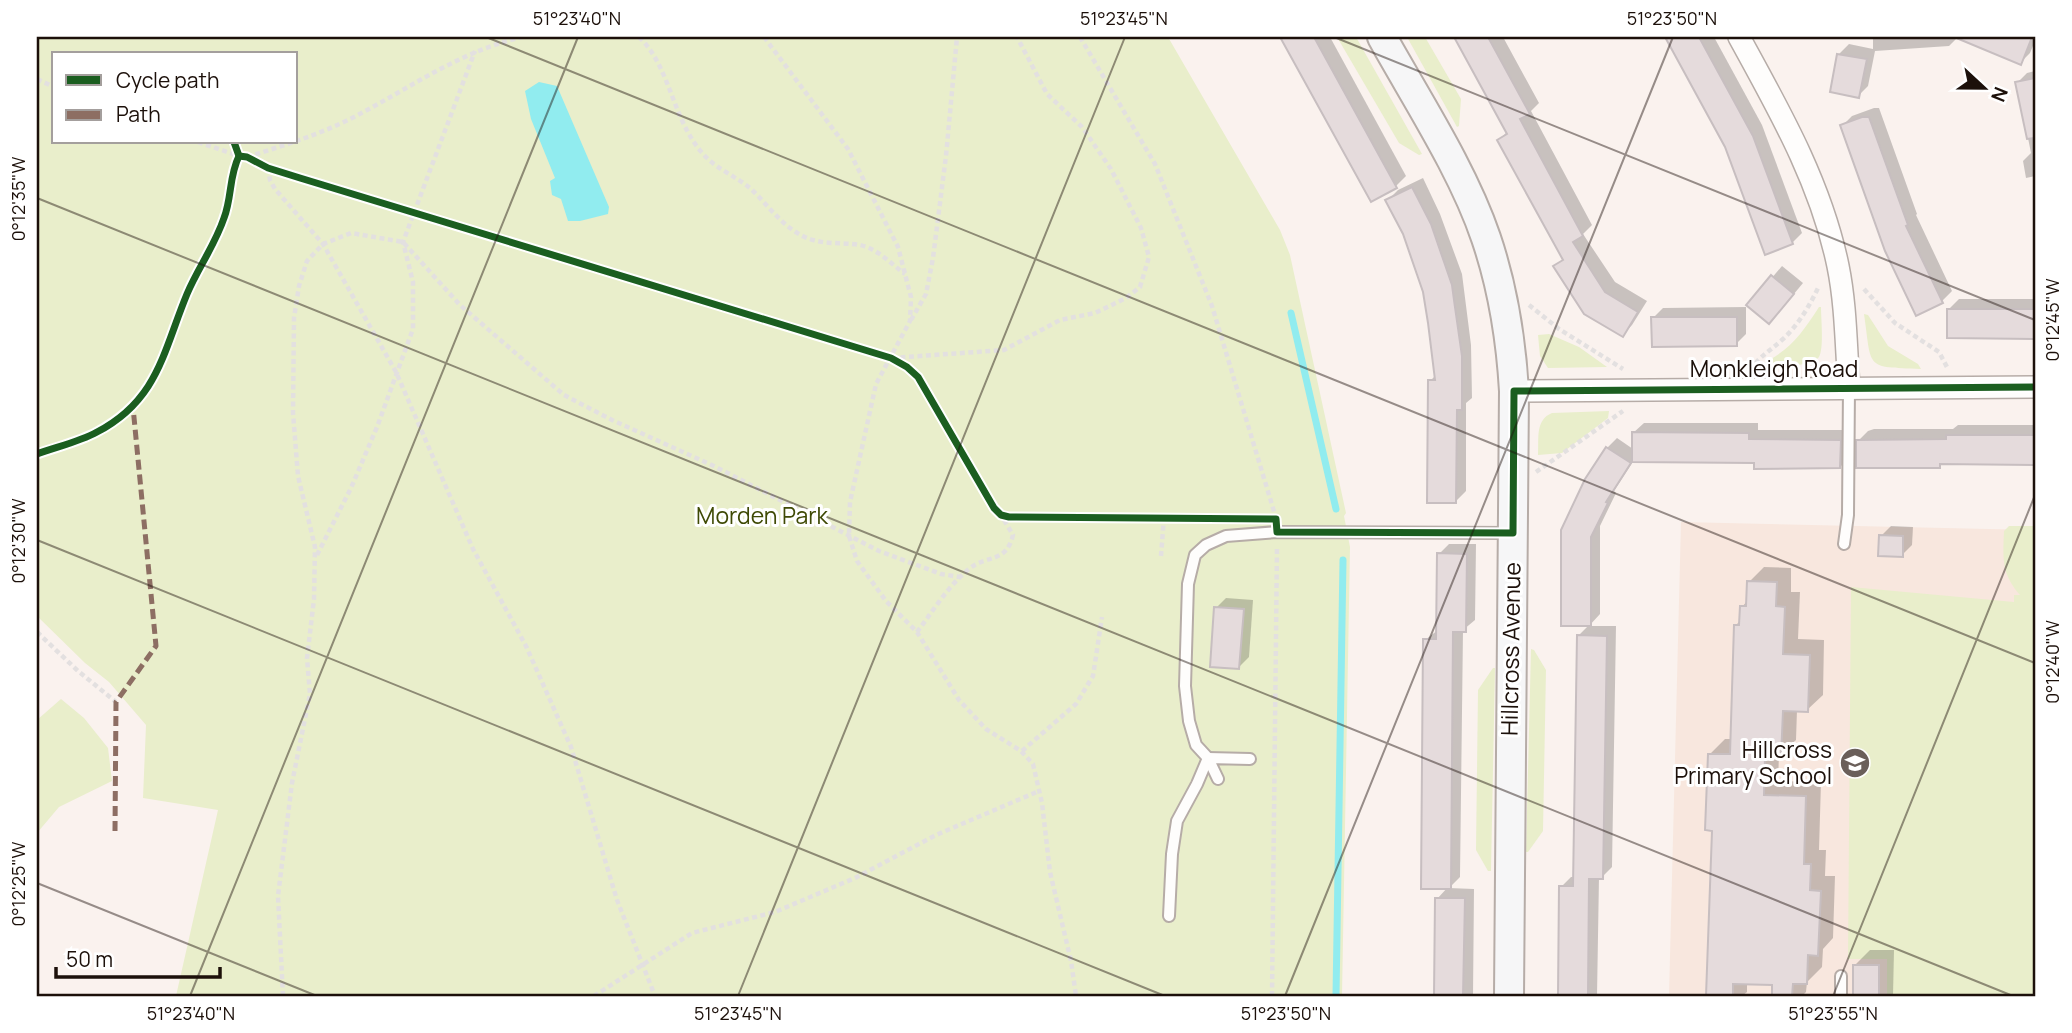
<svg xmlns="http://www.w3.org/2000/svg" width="2072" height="1033" font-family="Manrope,sans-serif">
  <rect width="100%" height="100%" fill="#faf2ee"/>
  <path fill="#f8e7de" d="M1681 522 2035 530V996H1669Z"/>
  <g fill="#e9eecb" fill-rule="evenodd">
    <path d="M37 37H1168L1280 230 1290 255 1346 513 1344 516 1350 547 1342 996H176L218 810 143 798 146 725 109 682 85 663 37 616ZM54 54H296V142H54Z"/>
    <path d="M1337 37H1356L1422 154 1419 155 1399 143Z"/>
    <path d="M1407 37H1425L1461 99 1459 126 1457 127Z"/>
    <path d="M1819 307H1821C1821 318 1824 348 1819 357 1811 367 1773 367 1760 368V365C1789 351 1801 335 1819 307Z"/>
    <path d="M1864 314 1868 315 1888 346 1918 364 1921 369C1864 367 1872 369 1864 314Z"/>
    <path d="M1549 334 1579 347 1607 367 1548 368 1540 356 1538 335Z"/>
    <path d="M1609 411 1608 418 1562 453 1538 455C1539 438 1535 420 1552 413Z"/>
    <path d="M2009 526H2035V996H1887V959H1848L1851 587 2014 602V595H2020C2001 573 2003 558 2004 531Z"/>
    <path d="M1531 649 1534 650 1546 670 1543 831 1528 852H1526Z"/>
    <path d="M1493 668H1495L1491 871H1488L1476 850 1478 690Z"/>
    <path d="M61 699 84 718 108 748 112 781 59 807 37 833V720Z"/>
  </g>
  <path fill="#91ecef" d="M539 82 557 86 609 207 608 214 580 221H568L561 199 552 195 550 181 555 178 531 119 525 91Z"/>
  <g fill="#0003">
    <path d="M1282 37H1330L1406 176 1396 186 1371 200Z"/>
    <path d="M1456 37H1503L1539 103 1531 111 1592 225 1583 234 1615 282 1647 301 1632 325 1622 335 1555 267 1564 258 1499 140 1507 132Z"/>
    <path d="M1667 37H1714L1762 125 1802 233 1792 243 1727 146Z"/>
    <path d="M1873 37H2035V41L2030 53 2020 63 1958 37 1949 46 1875 51 1868 86 1858 96 1839 54 1849 44 1873 49Z"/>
    <path d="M2035 71V176L2026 178 2023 161 2031 153 2017 83 2027 73Z"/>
    <path d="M1874 108H1879L1917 214 1916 215 1952 291 1942 301 1917 314 1842 126 1852 116Z"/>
    <path d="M1423 178 1440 214 1462 274 1471 345 1472 398 1466 403V491L1456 501 1430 381 1436 375 1425 292 1404 233 1388 200 1398 190Z"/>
    <path d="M1782 266 1803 283 1779 312 1749 305Z"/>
    <path d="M1959 299H2035V337H1948L1949 309Z"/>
    <path d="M1746 307V334L1736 344 1653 318 1663 308Z"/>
    <path d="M1644 423H1758V430H1850V457L1840 467 1756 461 1634 460 1614 491 1616 493 1600 526V614L1589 626H1616L1612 867 1602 877H1599L1597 996H1559L1561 887 1571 877H1574L1578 636 1590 624H1563L1607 448 1617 438 1633 449V433Z"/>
    <path d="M1958 425H2035V463H1943L1939 467 1858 441 1868 431 1874 429H1953Z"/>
    <path d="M1891 526 1913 527 1912 545 1902 555 1881 536Z"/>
    <path d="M1449 544H1476L1475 620 1463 630 1460 877 1449 888 1474 889 1473 996H1436L1437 899 1448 887 1425 640 1438 630 1439 554Z"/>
    <path d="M1764 567 1791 568V592H1800L1798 639 1824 640 1823 695 1807 710H1797L1796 740 1779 755 1778 781 1821 782 1819 850H1826L1825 876H1835L1833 938 1823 949 1822 967 1807 982 1806 992 1802 996H1774V984L1747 983V992L1742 996H1707L1713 829 1710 754 1725 739H1732L1736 625 1741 620 1742 607 1748 600 1749 582Z"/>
    <path d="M1226 598 1253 600 1249 657 1239 667 1216 608Z"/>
    <path d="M1870 950H1894L1893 996H1854L1855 965Z"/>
  </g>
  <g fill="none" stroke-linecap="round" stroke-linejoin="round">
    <g stroke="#91ecef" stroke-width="7">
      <path d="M1291 313 1336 509"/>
      <path d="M1336 996 1343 560"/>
    </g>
  </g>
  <g fill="#e5dbdc" stroke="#c7bec0" stroke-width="2">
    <path d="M1280 37H1314L1397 188 1371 202Z"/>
    <path d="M1454 37H1488L1530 114 1520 119 1583 236 1573 242 1605 292 1638 312 1623 337 1584 314 1553 266 1563 260 1497 140 1507 134Z"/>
    <path d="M1665 37H1699L1753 136 1793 244 1765 255 1725 147Z"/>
    <path d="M1954 37H2032L2021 65Z"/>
    <path d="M1837 54 1867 59 1859 98 1830 92Z"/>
    <path d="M2035 78V138L2027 139 2015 82Z"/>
    <path d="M1862 117H1869L1908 225 1906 226 1943 303 1916 316 1885 251 1840 125Z"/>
    <path d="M1412 187 1431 224 1452 285 1454 300 1462 356V410H1457L1456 503H1427L1428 380H1435L1428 323 1423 292 1403 234 1385 200Z"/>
    <path d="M1771 275 1794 294 1769 324 1746 305Z"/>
    <path d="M1947 309H2035V339L1947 338Z"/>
    <path d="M1651 317H1737V346L1652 347Z"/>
    <path d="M1632 432 1749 433V439L1841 440 1840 468 1754 469V463L1632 462Z"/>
    <path d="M1946 435H2035V465L1940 464V468H1856V440L1946 439Z"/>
    <path d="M1606 447 1631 463 1606 502 1608 503 1591 537V626H1561V530L1585 479Z"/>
    <path d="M1879 535 1903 536V557L1878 556Z"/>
    <path d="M1437 553 1467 554 1466 632H1453L1451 889H1421L1423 639H1436Z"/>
    <path d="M1747 581 1777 582 1776 606 1785 607 1783 654 1810 655 1808 712 1783 711 1781 757H1765L1764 795 1806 796 1804 864H1811L1810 890 1821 891 1818 956 1808 955 1807 984H1793L1792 996H1772V985L1733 984V996H1706L1712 831 1705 830 1708 754H1730L1734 625H1739L1740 606H1746Z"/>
    <path d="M1214 607 1244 609 1239 669 1210 667Z"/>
    <path d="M1577 635 1607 636 1603 879H1589L1588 996H1558L1559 886H1573Z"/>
    <path d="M1435 898H1465L1463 996H1434Z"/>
    <rect x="1853" y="965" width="26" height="31"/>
  </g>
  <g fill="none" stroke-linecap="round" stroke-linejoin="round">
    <g stroke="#b6aca7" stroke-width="14">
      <g id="lane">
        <path d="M1844 544 1848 515 1849 387"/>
        <path d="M1218 779 1208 758 1250 759"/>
        <path d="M1169 916 1172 854 1177 821 1197 784 1208 758 1196 745 1189 721 1185 686 1188 584 1195 555 1206 545 1226 536 1277 532 1513 533"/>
        <path d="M1841 996V976"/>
      </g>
    </g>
    <g stroke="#b6aca7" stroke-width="24">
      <g id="street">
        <path d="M1739 37C1779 110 1821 183 1838 266 1846 305 1846 347 1849 387"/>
        <path d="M1514 391 2035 387"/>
      </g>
    </g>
    <g stroke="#b6aca7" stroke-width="32">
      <path id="secondary" d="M1382 37C1417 100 1463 170 1486 238 1503 288 1511 339 1514 391L1509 996"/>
    </g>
    <g stroke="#e3e0e0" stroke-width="4.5" stroke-dasharray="5 3.5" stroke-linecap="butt">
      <path d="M639 37C672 68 672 124 707 158 719 170 737 177 751 189 769 206 783 228 807 238 824 245 842 242 860 245 878 249 890 263 905 274"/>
      <path d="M764 37 848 149 898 247 911 297 910 321 876 384 850 502 849 536 857 561 886 601 917 632 959 700 986 729 1021 751 1033 764 1042 803 1050 872 1071 961 1076 996"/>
      <path d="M1080 37 1155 164 1212 306 1276 518"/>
      <path d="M37 79 54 87"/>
      <path d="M198 142 239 156"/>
      <path d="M247 157C282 146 315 136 348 120 408 90 455 53 522 37"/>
      <path d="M268 168 270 180 275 189 323 244 396 372 473 549 526 646 571 747 617 900 655 996"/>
      <path d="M1864 289 1895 323 1939 352 1948 369"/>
      <path d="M1529 305 1559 329 1623 369"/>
      <path d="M911 320 926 294 933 258 946 156 957 37"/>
      <path d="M892 358 1004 350 1060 320 1095 313 1126 298 1140 287 1149 257 1141 228 1111 169 1082 127 1047 94 1017 37"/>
      <path d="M1750 370C1761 355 1770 351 1783 339 1799 324 1810 305 1819 286"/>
      <path d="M1536 472 1623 411"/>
      <path d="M317 555 351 488 377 427 413 329V282L403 242 475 51"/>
      <path d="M1161 556 1164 517"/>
      <path d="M37 632 78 671 116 702"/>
      <path d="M917 632C933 611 948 586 969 569 987 554 1006 564 1013 535L1001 515"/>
      <path d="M1022 751 1076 704 1093 676 1102 617"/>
      <path d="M283 996 278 896 292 783 310 694 307 658 314 599 315 547 298 476 293 413 294 318 299 286 307 261 323 244 351 233 403 242 460 305 564 395 612 420 714 466 879 551 941 574 960 577"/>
      <path d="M594 996 692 933 775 912 855 878 936 835 1039 791"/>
      <path d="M1272 996 1277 546"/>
    </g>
    <use href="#lane" stroke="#fefdfc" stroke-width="10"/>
    <use href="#street" stroke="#fefdfc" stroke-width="21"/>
    <use href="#secondary" stroke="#f6f6f7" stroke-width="28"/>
    <path stroke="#8d6e63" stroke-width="5" stroke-dasharray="10 5" stroke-linecap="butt" d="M115 831 116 702 156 646 133 407"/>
    <g stroke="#fff" stroke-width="11">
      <g id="cycleway">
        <path d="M239 156 247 157 268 168 300 178 891 358 907 367 918 377 994 508 1001 515 1009 517 1276 519 1277 532 1513 533 1514 391 2035 387"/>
        <path d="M37 454C56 447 79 442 97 432 158 400 163 352 187 294 198 268 215 245 224 218 232 197 229 176 239 156L234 142"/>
      </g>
    </g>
    <use href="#cycleway" stroke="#1b5e20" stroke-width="7"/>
  </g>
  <path fill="none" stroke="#1c100a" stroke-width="2" stroke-opacity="0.45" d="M486 37 2035 663M1334 37 2035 320M37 198 2013 996M37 540 1165 996M37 883 317 996M190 996 578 37M738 996 1125 37M1285 996 1673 37M1833 996 2035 495"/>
  <defs>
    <g id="school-disc" transform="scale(1.575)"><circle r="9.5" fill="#6a5f5a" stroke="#fff"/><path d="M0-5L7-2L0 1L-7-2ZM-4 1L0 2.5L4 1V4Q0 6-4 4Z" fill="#fff"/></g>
  </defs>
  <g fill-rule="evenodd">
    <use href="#school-disc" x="1855" y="763"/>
  </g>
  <g text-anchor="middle" stroke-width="6" stroke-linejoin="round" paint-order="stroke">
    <g font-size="23" fill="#1c100a" stroke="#fff">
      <text x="1774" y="377">Monkleigh Road</text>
      <text transform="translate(1511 649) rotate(-89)" y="8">Hillcross Avenue</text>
    </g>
    <g font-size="23" fill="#3f4a05" stroke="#fff">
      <text x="762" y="524">Morden Park</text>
    </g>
    <g font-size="23" fill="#1c100a" stroke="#fff" text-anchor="end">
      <text x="1832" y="758">Hillcross<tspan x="1832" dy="26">Primary School</tspan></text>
    </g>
  </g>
  <rect width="2072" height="1033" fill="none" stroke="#ffffff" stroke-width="77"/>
  <rect x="52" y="52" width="245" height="91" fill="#ffffff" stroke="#a49f9d" stroke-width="2"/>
  <rect x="66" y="75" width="35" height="10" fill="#1b5e20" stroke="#a49f9d" stroke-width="2"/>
  <text x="116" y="88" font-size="21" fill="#1c100a">Cycle path</text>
  <rect x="66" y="110" width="35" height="10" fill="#8d6e63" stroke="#a49f9d" stroke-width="2"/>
  <text x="116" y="122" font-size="21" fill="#1c100a">Path</text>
  <g transform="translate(1984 88) rotate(112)" stroke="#ffffff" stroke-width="5" paint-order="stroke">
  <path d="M0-5L12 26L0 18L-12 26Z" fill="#1c100a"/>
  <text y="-10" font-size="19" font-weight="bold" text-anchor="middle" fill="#1c100a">N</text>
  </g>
  <path d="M56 967v10h164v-10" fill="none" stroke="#1c100a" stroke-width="3.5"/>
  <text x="66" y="967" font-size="21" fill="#1c100a" stroke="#ffffff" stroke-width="5" paint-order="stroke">50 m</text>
  <rect x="38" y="38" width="1996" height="957" fill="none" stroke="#1c100a" stroke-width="2.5"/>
  <g font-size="18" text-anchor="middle" fill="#1c100a">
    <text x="577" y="25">51°23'40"N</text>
    <text x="1124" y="25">51°23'45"N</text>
    <text x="1672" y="25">51°23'50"N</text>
    <text transform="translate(19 199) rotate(-90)" y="6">0°12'35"W</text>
    <text transform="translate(2053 320) rotate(-90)" y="6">0°12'45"W</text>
    <text transform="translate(19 541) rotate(-90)" y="6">0°12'30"W</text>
    <text transform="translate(2053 662) rotate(-90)" y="6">0°12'40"W</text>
    <text transform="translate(19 884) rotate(-90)" y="6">0°12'25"W</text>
    <text x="191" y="1020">51°23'40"N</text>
    <text x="738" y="1020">51°23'45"N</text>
    <text x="1286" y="1020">51°23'50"N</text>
    <text x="1833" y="1020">51°23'55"N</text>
  </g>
</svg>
